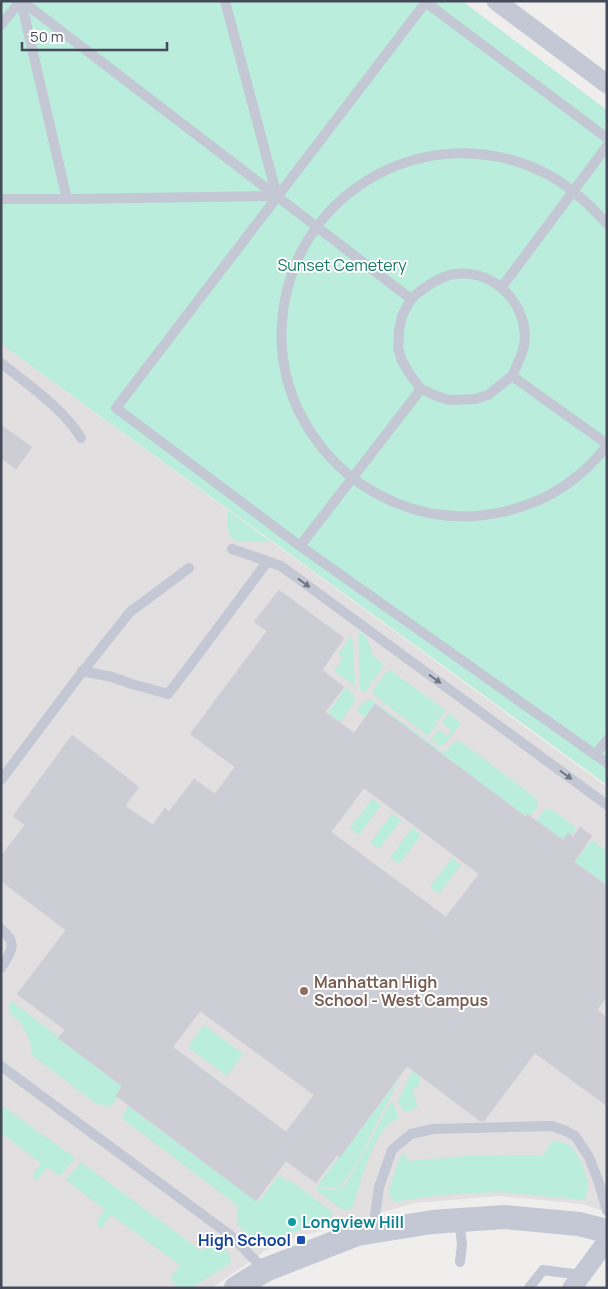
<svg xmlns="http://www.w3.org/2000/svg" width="608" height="1289" font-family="Manrope,sans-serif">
  <rect width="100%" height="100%" fill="#f0eeed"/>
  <path fill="#e1dfdf" d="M1 344 607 787V1212L582 1204 500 1196 414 1203 275 1244 212 1288H1Z"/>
  <g fill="#bbeddc">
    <path d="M1 1H462L607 110V785L1 344Z"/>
    <path d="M229 511 271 542H238C226 538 228 525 227 514Z"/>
    <path d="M358 632C370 635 367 644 373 652L371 655 382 663 383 667 366 691 363 692 361 691 360 688Z"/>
    <path d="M351 636 353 643 355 686 334 671 343 659 338 654Z"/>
    <path d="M390 670 445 710 444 712 438 721 436 719 434 722 437 724 428 736 374 695 373 690 386 672Z"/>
    <path d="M346 687C352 692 356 695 354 703L340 722 328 713Z"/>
    <path d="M369 700 375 702 444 753 454 742 460 741 537 799C540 806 534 811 530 816L528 814 526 817 375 705 365 717 359 713 358 709 363 703Z"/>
    <path d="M448 714H449L461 723 444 745 440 746 431 739 438 730 447 736 451 730 442 723Z"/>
    <path d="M372 799 381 805 359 835 350 828Z"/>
    <path d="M547 809H551L575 827V830L571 836 568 834 563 840 537 820 544 810Z"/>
    <path d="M392 814 401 820 379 849 370 843Z"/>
    <path d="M412 828 421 835 399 864 390 858Z"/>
    <path d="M592 840 607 851V886L575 862Z"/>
    <path d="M452 858 461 865 439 894 430 887Z"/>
    <path d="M11 1001 59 1037 58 1038 122 1086 116 1096 118 1098 111 1106 107 1107 101 1103 99 1106 32 1055 30 1041 21 1023 10 1013 9 1008Z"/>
    <path d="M204 1025 243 1054 227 1076 188 1047Z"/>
    <path d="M412 1071 421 1078 418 1086 412 1090 418 1107 407 1112H405L398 1102Z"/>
    <path d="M402 1075 378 1120 360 1158 346 1180 338 1187 332 1188H325L318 1185Z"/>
    <path d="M391 1101 398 1114 399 1117C394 1121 388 1124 384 1129 369 1148 360 1185 352 1209L346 1211 341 1209 315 1189 318 1186C325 1191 335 1192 343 1186 348 1183 351 1176 354 1170 368 1148 378 1124 391 1101Z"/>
    <path d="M1 1105 75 1158 60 1176 47 1167 39 1178 36 1180 33 1178V1175L41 1163 1 1133Z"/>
    <path d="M128 1106 257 1202 263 1197 279 1175 289 1182 291 1181 332 1212 333 1213 331 1218 262 1245 237 1225V1205L124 1120 122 1117Z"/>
    <path d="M556 1141C560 1142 566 1143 570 1146 581 1154 594 1189 584 1200L501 1192 438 1195 394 1202 389 1194 390 1187 399 1159 405 1152 407 1161 466 1156 543 1155 551 1143Z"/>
    <path d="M81 1162 200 1250 222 1245 229 1254 231 1263 191 1288H180L170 1279 180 1265 111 1215 102 1227 98 1226 96 1222 105 1210 66 1180Z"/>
  </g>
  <g fill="#cdced5" stroke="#d1d1d9" fill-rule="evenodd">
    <path d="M1 425 32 447 16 469 1 458Z"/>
    <path d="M279 590 344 638 322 670 344 687 325 712 354 733 375 704 526 817 527 814 563 840 568 833 573 837 580 827 592 836 574 862 607 886V997L597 1010 607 1018V1106L535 1053 484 1121H480L407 1066 340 1157 337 1155 316 1183 286 1161 256 1201 116 1096 122 1086 58 1038 65 1030 17 994 66 930 1 881V856L25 825 13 816 72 735 139 787 125 806 153 825 165 808 169 812 194 779 215 794 235 767 190 734 267 631 254 622ZM364 788 479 874 446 917 331 832ZM200 1011 314 1095 286 1132 173 1047Z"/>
  </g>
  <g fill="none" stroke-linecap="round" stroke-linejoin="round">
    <g stroke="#c3c8d4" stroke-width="10">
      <path d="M21 1 67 199 277 196 225 1"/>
      <path d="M22 1 411 299 402 316 399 331 398 348 402 361 411 376 421 389 434 395 449 400 475 399 488 395 512 376 607 444"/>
      <path d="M424 1 607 138"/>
      <path d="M426 2 116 408 300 546 607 763"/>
      <path d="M1 25 20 1"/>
      <path d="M1 199H67"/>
      <path d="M607 224C586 200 562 179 532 167 416 120 290 199 282 323 279 362 290 402 312 434 339 475 381 503 429 513 479 523 535 510 575 478 587 469 597 458 607 446"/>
      <path d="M501 288 607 146"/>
      <path d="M411 299C423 288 438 277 455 274 491 269 523 299 525 335 525 350 518 363 512 376"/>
      <path d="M1 363C27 384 64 409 81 438"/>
      <path d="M300 546 421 389"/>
      <path d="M232 549 281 566 607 805"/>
      <path d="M82 671 112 677 132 684 168 694 188 668 267 562"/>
      <path d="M595 755 607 740"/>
      <path d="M1 780 76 680 130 612 189 568"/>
      <path d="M1 929C19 943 11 952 1 968"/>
      <path d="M1 1066 230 1235 265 1270"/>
      <path d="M459 1220 462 1244 460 1262"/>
      <path d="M373 1231 379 1187 392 1150 411 1134 433 1129 552 1126 566 1131 575 1136 589 1157 599 1183 607 1211"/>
      <path d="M529 1288 543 1270 581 1275"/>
    </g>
    <g stroke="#c3c8d4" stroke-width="19">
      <path d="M496 1 607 84"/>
      <path d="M572 1288 607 1241"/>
    </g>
    <path stroke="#c3c8d4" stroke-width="24" d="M236 1288 265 1270 357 1234 432 1222 504 1217 579 1224 607 1231"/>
  </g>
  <defs><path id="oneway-solid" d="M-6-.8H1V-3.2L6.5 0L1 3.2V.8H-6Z" transform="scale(1.25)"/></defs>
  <g fill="#727785">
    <use href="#oneway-solid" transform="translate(304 583) rotate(36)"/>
    <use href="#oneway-solid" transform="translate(435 679) rotate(36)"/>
    <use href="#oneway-solid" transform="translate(566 775) rotate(36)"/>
  </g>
  <circle fill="#8d6e63" stroke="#fff" stroke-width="2" cx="304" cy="991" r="5"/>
  <circle fill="#0f9aa8" stroke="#fff" stroke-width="2" cx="292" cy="1222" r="5"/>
  <rect fill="#1a4fb4" stroke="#fff" stroke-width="2" x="296" y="1235" width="10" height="10" rx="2.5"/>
  <g text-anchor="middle" stroke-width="4" stroke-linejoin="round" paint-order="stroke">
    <g font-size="16" fill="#197962" stroke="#fff">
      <text x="342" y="271">Sunset Cemetery</text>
    </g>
    <g font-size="16" font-weight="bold" fill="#785e54" stroke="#fff" text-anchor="start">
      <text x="314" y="988">Manhattan High<tspan x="314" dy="18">School - West Campus</tspan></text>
    </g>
    <g font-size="16" font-weight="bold" fill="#0d838f" stroke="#fff" text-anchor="start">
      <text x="302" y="1228">Longview Hill</text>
    </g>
    <g font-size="16" font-weight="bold" fill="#164399" stroke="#fff" text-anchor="end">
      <text x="291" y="1246">High School</text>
    </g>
  </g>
  <rect width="608" height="1289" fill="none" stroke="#464b5a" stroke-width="5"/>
  <path d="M22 42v8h145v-8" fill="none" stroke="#464b5a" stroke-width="2.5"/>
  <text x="30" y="42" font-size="15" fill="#464b5a" stroke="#ffffff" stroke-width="4" paint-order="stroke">50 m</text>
</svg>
